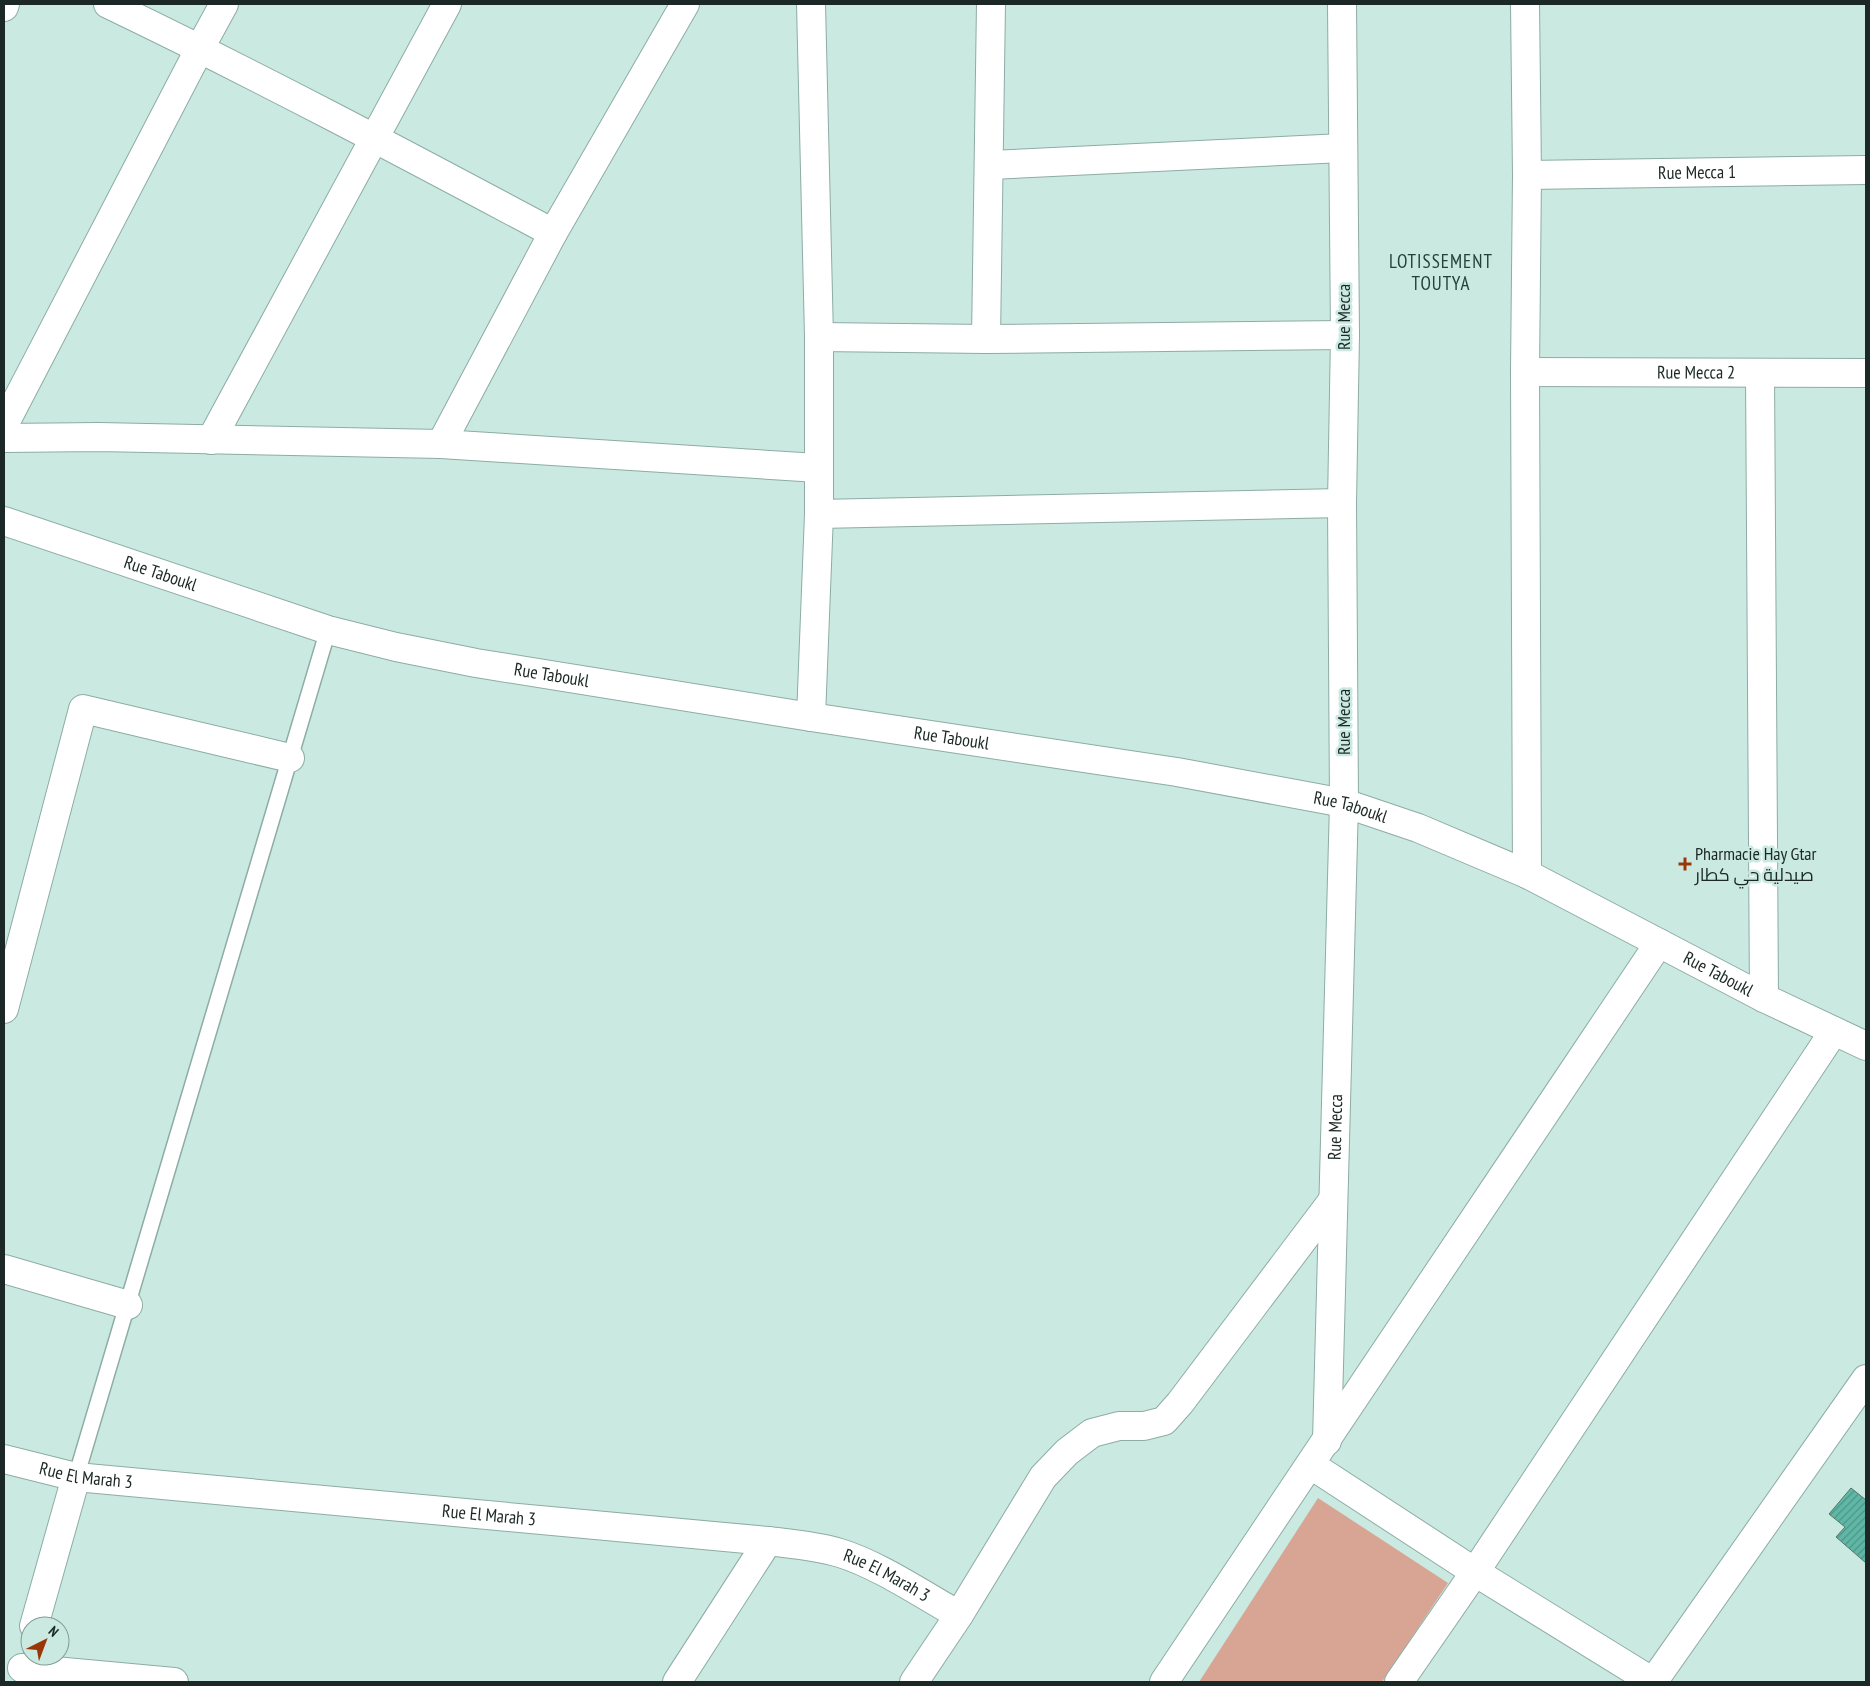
<svg xmlns="http://www.w3.org/2000/svg" width="1870" height="1686" font-family="'PT Sans Narrow',Cairo,sans-serif">
  <defs>
    <pattern id="building-hatch" width="6" height="6" patternUnits="userSpaceOnUse" patternTransform="scale(1.25)"><rect width="6" height="6" fill="#5fb7a5"/><path d="M-1 1l2-2M0 6l6-6M5 7l2-2" fill="none" stroke="#4e9586"/></pattern>
  </defs>
  <rect width="100%" height="100%" fill="#c9e9e1"/>
  <path fill="#d8a594" d="M1318 1498 1448 1583 1382 1682H1199Z"/>
  <path fill="url(#building-hatch)" stroke="#58756e" d="M1851 1488 1866 1500V1563L1836 1537 1845 1527 1829 1514Z"/>
  <g fill="none" stroke-linecap="round" stroke-linejoin="round">
    <g stroke="#8daca5" stroke-width="18">
      <path id="lane" d="M76 1477 328 630"/>
    </g>
    <g stroke="#8daca5" stroke-width="30">
      <g id="street">
        <path d="M108 4C258 76 405 154 553 233"/>
        <path d="M1525 4 1527 175 1525 372 1527 874"/>
        <path d="M4 7 5 4"/>
        <path d="M990 165 1343 148"/>
        <path id="s1" d="M1527 175 1866 170"/>
        <path d="M819 337 986 339 1345 335"/>
        <path d="M986 339 991 4"/>
        <path id="s2" d="M1525 372 1866 373"/>
        <path d="M1760 373 1764 998"/>
        <path d="M4 425 200 48 224 4"/>
        <path d="M4 438 99 437 441 444 818 468"/>
        <path d="M211 440 447 4"/>
        <path d="M441 444 553 233 685 4"/>
        <path d="M819 514 1342 503"/>
        <path d="M811 717 819 514V337L811 4"/>
        <path d="M4 1009 83 709 290 758"/>
        <path d="M4 1269 128 1305"/>
        <path id="s3" d="M1327 1441 1344 803 1342 503 1345 335 1342 4"/>
        <path id="s4" d="M4 1459 76 1477 768 1541C792 1544 817 1546 840 1553 879 1565 923 1595 959 1615"/>
        <path d="M1311 1465 1475 1572 1653 1682 1866 1379"/>
        <path d="M34 1626 76 1477"/>
        <path d="M22 1668 174 1682"/>
        <path d="M677 1682 768 1541"/>
        <path d="M914 1682 959 1615 1043 1477 1067 1452 1092 1433 1119 1426H1144L1164 1421 1180 1403 1333 1200"/>
        <path d="M1164 1682 1659 943"/>
        <path d="M1399 1682 1475 1572 1834 1031"/>
      </g>
    </g>
    <g stroke="#8daca5" stroke-width="30">
      <g id="secondary">
        <path id="s5" d="M4 521 328 630 396 647 476 663 811 717 1177 772 1344 803 1418 828 1527 874 1764 998 1866 1046"/>
      </g>
    </g>
    <use href="#lane" stroke="#fff" stroke-width="15"/>
    <use href="#street" stroke="#fff" stroke-width="28"/>
    <use href="#secondary" stroke="#fff" stroke-width="28"/>
  </g>
  <path fill="#9b3607" stroke="#c9e9e1" stroke-width="2" d="M1682.5 856.5h5v5h5v5h-5v5h-5v-5h-5v-5h5z"/>
  <g text-anchor="middle" stroke-width="5" stroke-linejoin="round" paint-order="stroke">
    <g font-size="18" fill="#1c2825" stroke="#c9e9e1">
      <text dy="6" stroke="none"><textPath href="#s1" startOffset="170">Rue Mecca 1</textPath></text>
      <text transform="translate(1344 317) rotate(-90)" y="6">Rue Mecca</text>
      <text dy="6" stroke="none"><textPath href="#s2" startOffset="171">Rue Mecca 2</textPath></text>
      <text dy="6" stroke="none"><textPath href="#s5" startOffset="165">Rue Taboukl</textPath></text>
      <text dy="6" stroke="none"><textPath href="#s5" startOffset="570">Rue Taboukl</textPath></text>
      <text transform="translate(1344 722) rotate(-90)" y="6">Rue Mecca</text>
      <text dy="6" stroke="none"><textPath href="#s5" startOffset="975">Rue Taboukl</textPath></text>
      <text dy="6" stroke="none"><textPath href="#s5" startOffset="1380">Rue Taboukl</textPath></text>
      <text dy="6" stroke="none"><textPath href="#s5" startOffset="1785">Rue Taboukl</textPath></text>
      <text dy="6" stroke="none"><textPath href="#s3" startOffset="314">Rue Mecca</textPath></text>
      <text dy="6" stroke="none"><textPath href="#s4" startOffset="84">Rue El Marah 3</textPath></text>
      <text dy="6" stroke="none"><textPath href="#s4" startOffset="489">Rue El Marah 3</textPath></text>
      <text dy="6" stroke="none"><textPath href="#s4" startOffset="894">Rue El Marah 3</textPath></text>
    </g>
    <g font-size="18" fill="#1c2825" stroke="#c9e9e1" text-anchor="start">
      <text x="1695" y="860">Pharmacie Hay Gtar<tspan x="1695" dy="21">صيدلية حي كطار</tspan></text>
    </g>
    <g font-size="19" letter-spacing="1" fill="#25413b" stroke="#c9e9e1">
      <text x="1441" y="268">LOTISSEMENT<tspan x="1441" dy="22">TOUTYA</tspan></text>
    </g>
  </g>
  <rect width="1870" height="1686" fill="none" stroke="#1c2825" stroke-width="10"/>
  <g transform="translate(45 1641) rotate(42)"><circle r="24" fill="#c9e9e1" stroke="#849c96"/>
  <path d="M0-4L9 19L0 12L-9 19Z" fill="#9b3607"/>
  <text y="-8" font-size="14" font-weight="bold" text-anchor="middle" fill="#1c2825">N</text>
  </g>
</svg>
